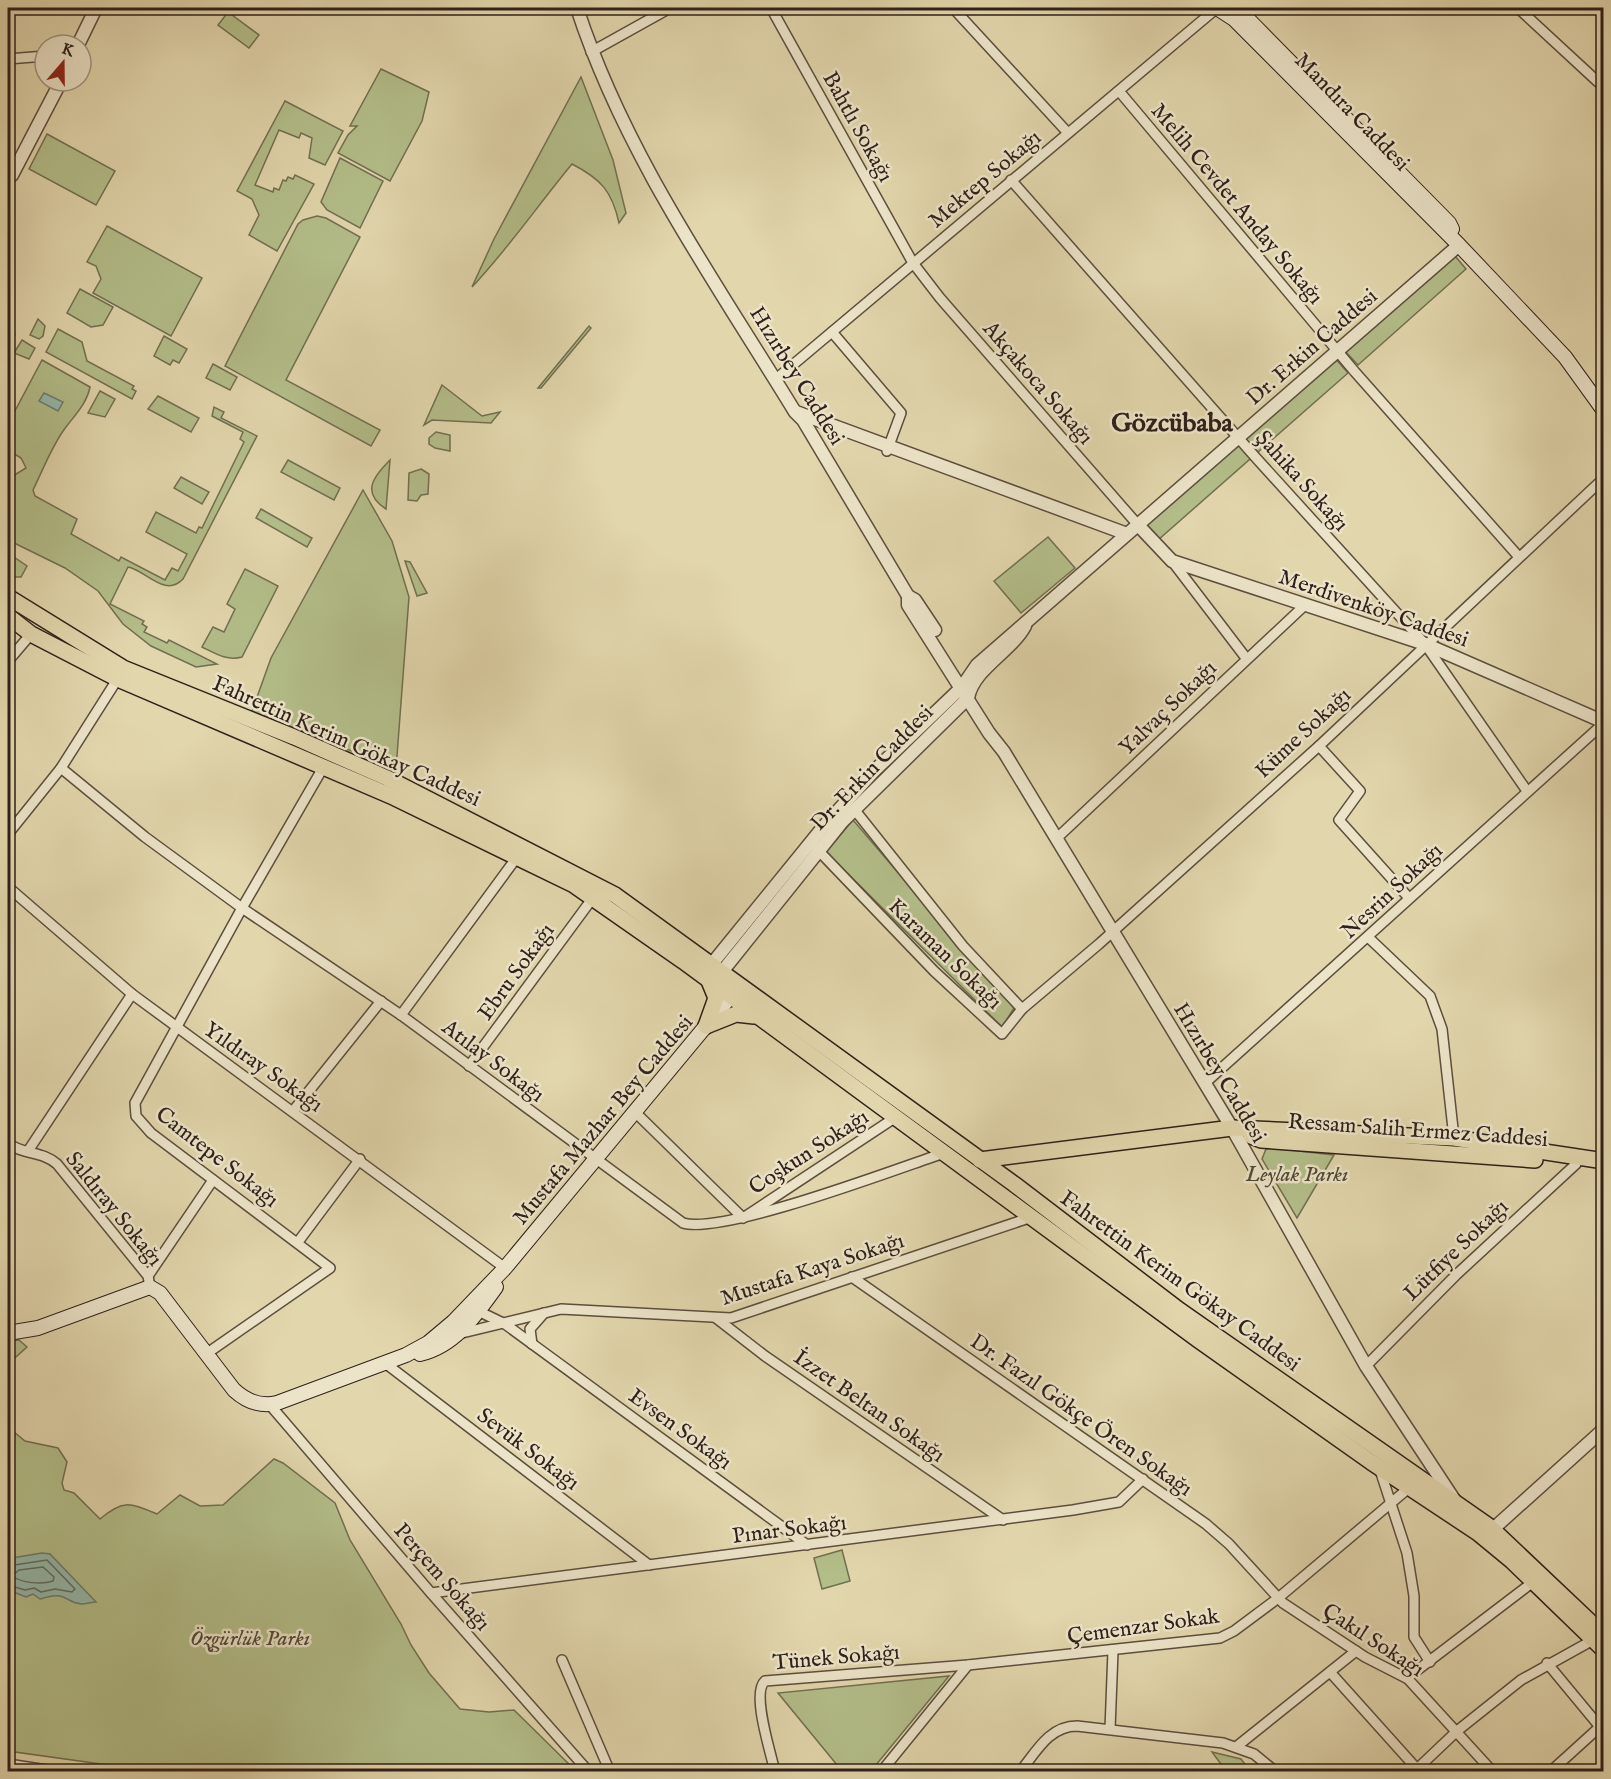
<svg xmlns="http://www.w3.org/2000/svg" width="1611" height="1779" font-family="'IM FELL English',serif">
  <rect width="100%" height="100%" fill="#e2d6ac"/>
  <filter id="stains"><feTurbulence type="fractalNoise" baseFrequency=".00333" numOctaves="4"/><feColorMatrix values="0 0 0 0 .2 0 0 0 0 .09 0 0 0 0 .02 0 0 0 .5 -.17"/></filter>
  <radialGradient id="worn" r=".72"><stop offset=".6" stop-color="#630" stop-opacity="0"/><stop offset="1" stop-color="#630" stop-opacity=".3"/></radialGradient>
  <g fill="#b3be89" stroke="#716f52" stroke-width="1.5">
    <path d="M228 12 259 35 249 48 218 25Z"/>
    <path d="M381 69 429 92 422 121 390 181 338 153 348 135 357 126H350Z"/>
    <path d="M581 77 613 160 626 213 619 223C612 191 601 179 572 164 538 205 508 249 472 287L494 239Z"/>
    <path d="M285 101 343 131 325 165 309 158 312 138 301 133 299 138 279 130 255 185 273 192 274 188 279 190 283 180 286 181 288 177 293 179 295 175 314 184 277 251 249 235 259 215 252 199 237 191Z"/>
    <path d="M47 134 115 171 96 205 29 169Z"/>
    <path d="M340 158 383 181 360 228 327 210 321 202Z"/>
    <path d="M317 216 326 218 360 237 286 380 380 430 371 446 225 366 298 224 303 220Z"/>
    <path d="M107 226 202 278 171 336 93 293 101 279 96 266 87 262Z"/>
    <path d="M1455 256 1466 269 1358 365 1345 351Z"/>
    <path d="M80 289 113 307 103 325 91 327 67 313Z"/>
    <path d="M8 311 12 314 8 326 14 331 15 335 8 347Z"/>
    <path d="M38 319 45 326 43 336 39 339 30 335Z"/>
    <path d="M589 326 591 328 541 388H538Z"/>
    <path d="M58 329 82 342 87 361 134 386 132 389 136 391 132 399 46 352Z"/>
    <path d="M164 336 187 349 179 363 173 360 170 365 154 356Z"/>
    <path d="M22 340 35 348 29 359 14 353Z"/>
    <path d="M1334 357 1348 373 1158 540 1143 527Z"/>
    <path d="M42 360 90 387C87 403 75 415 66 427 52 445 43 470 33 490L35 496 77 519 71 534 119 561 121 557 165 580 172 568 178 571 187 554 146 532 156 512 196 533 199 527 202 528 244 442 240 439 243 432 212 416 214 407 224 412 221 418 257 436 183 579C165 598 147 571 128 567L110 604 144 621 142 624 147 627 144 632 167 643 169 640 217 664 196 667 151 646 123 624 98 591 65 568 8 540V479L26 468 21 458 8 450V424Z"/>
    <path d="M213 364 237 377 230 390 206 378Z"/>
    <path d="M442 385 482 416 500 412 491 423 432 420 424 425Z"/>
    <path d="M100 391 115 399 105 417 88 413Z"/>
    <path d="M158 396 199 418 191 432 148 409Z"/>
    <path d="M436 432 450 435V451L435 448 429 444V438Z"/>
    <path d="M288 460 340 488 334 500 281 472Z"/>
    <path d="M390 460 386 509C361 493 373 477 390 460Z"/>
    <path d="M421 469 429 474 428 494 421 495 417 501 408 500 409 473Z"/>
    <path d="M181 477 209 492 202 504 174 488Z"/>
    <path d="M363 490 392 541 409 597 396 769 252 711 271 658Z"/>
    <path d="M261 509 312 538 307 547 256 518Z"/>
    <path d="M1048 537 1075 568 1021 613 994 581Z"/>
    <path d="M8 553 27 566 21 577H8Z"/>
    <path d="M405 561 410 562 427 593 417 596Z"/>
    <path d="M245 569 278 586 242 657C227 661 216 654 202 647L213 627 224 632 235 609 227 604Z"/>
    <path d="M853 820 1014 1008 1002 1027 826 852Z"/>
    <path d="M1273 1148 1334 1155 1297 1218 1262 1159 1266 1149Z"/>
    <path d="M19 1340 27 1347 8 1364V1341Z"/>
    <path d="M8 1427 25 1441 58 1448 67 1462 62 1483 64 1490 74 1493 100 1519C123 1499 130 1503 157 1514L180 1495 200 1506 223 1505 274 1459 283 1463 335 1503 350 1540 401 1624 411 1645 429 1673 460 1709 489 1712 514 1710 576 1771 158 1772 8 1751Z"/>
    <path d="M842 1550 850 1581 822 1589 814 1558Z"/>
    <path d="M949 1676 871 1771H842L778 1693Z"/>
    <path d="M1212 1752 1241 1759 1250 1771H1226Z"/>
  </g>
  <g fill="#95b9ab" stroke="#6c7c71" stroke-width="1.5">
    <path d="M44 393 63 402 58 411 39 401Z"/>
    <path d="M42 1553 50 1554 96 1602C92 1602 86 1604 82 1604 62 1602 69 1590 40 1599L33 1594 26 1597 8 1590V1561L12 1558Z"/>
  </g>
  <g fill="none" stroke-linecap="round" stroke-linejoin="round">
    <g stroke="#626c62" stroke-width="1.5">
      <path d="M8 1566 47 1560 75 1589 72 1592 55 1589 41 1592 34 1588 25 1590 8 1585"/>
      <path d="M43 1567 54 1577 53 1581C41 1585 22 1583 12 1576L19 1570Z"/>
    </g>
    <g stroke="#5c4e3e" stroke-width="12">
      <g id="minor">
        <path d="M771 8 913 263 940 298 1138 525"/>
        <path d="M953 8 1068 133"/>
        <path d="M1518 8 1598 82"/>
        <path d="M591 52 670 8"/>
        <path d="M8 59 45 56"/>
        <path d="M1119 91 1355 372 1519 557"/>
        <path d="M1011 180 1257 459 1425 644 1527 791"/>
        <path d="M832 332 901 413 887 451"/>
        <path d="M776 379 1217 8"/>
        <path d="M1172 561 1246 658"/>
        <path d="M8 661 31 634"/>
        <path d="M1319 746 1360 791 1339 820 1409 898"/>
        <path d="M61 768 145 837 242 908 401 1015 683 1223C723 1235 896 1169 944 1153"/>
        <path d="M854 809 963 946 1022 1009"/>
        <path d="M8 834 61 768 120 675"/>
        <path d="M1057 838 1305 605"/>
        <path d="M816 848 934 971 1002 1034 1022 1009 1099 944 1319 746 1604 478"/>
        <path d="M8 887 132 994 505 1268"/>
        <path d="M1369 938 1430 996 1442 1029 1454 1138"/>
        <path d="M401 1015 517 857"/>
        <path d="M469 1066 592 899"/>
        <path d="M1204 1084 1604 723"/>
        <path d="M293 1111 381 1001"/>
        <path d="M635 1112 743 1218 896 1117"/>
        <path d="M8 1143C22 1155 43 1151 57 1164L148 1276 150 1287"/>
        <path d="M28 1151 132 994"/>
        <path d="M298 1242 360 1159"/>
        <path d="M148 1276 213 1180"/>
        <path d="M852 1277 1206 1524 1229 1544 1283 1603 1365 1657 1408 1679 1493 1772"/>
        <path d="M474 1309 505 1324 807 1545"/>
        <path d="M716 1318 765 1356 1003 1520"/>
        <path d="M458 1334 561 1309 731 1318 1032 1217"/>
        <path d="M532 1344 530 1329 544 1313"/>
        <path d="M206 1354 330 1268 151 1133 136 1116 135 1103 242 908 324 766"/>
        <path d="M385 1363 649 1565"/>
        <path d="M1366 1366 1456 1275 1576 1164"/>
        <path d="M270 1405 431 1593 589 1772"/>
        <path d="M1380 1470 1407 1553 1414 1596V1637L1430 1662"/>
        <path d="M431 1593 1073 1510 1119 1502 1143 1479"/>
        <path d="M562 1660 610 1772"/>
        <path d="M1547 1663 1600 1727"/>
        <path d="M1330 1672 1417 1769 1457 1731 1521 1680 1593 1640"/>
        <path d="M1407 1678 1533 1582"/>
        <path d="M1110 1729 1113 1651"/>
        <path d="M1236 1747 1356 1651"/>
        <path d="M8 1764 60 1772"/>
        <path d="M775 1772C771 1753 751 1693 765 1681L968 1665 1220 1638 1234 1631 1277 1599 1410 1487"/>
        <path d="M881 1772 968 1665"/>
        <path d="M1020 1772C1036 1752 1049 1726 1077 1726L1223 1743 1254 1754 1276 1772"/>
        <path d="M1550 1772 1604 1723"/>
      </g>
    </g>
    <g stroke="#5c4e3e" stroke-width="15">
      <g id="tertiary">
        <path d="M577 8C625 155 715 281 795 412L803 420 908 596 915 600 935 630"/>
        <path d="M78 45 96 8"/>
        <path d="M8 178 12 175 61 81"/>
        <path d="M796 412 1127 534"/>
        <path d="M1138 525 1172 561 1425 644 1604 722"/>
        <path d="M908 596V605L989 733 1004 752 1232 1128 1366 1366 1455 1501"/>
        <path d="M711 965 824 826 873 772 962 687 977 665 1459 245"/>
        <path d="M717 978 842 822 968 698C973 669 1011 652 1025 626"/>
        <path d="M1490 1536 1493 1529 1604 1429"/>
      </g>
    </g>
    <g stroke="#2f201a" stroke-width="16">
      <g id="secondary">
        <path d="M1217 8 1234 19 1459 245 1565 357 1604 411"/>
        <path d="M1233 8 1246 17 1449 223 1452 229"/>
        <path d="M8 1333 38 1328 150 1287 160 1293 234 1390C246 1401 260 1407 277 1403L406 1355 428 1343 453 1322 505 1268 730 997 727 988"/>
        <path d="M420 1354C455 1346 476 1315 496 1287"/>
      </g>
    </g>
    <g stroke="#2f201a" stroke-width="18">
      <g id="primary">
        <path d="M8 597 123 668 294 737 387 778 615 895 1014 1184 1179 1310 1490 1527 1604 1635"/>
        <path d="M8 616 31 634 118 679 391 796 574 885 683 961 1197 1339 1371 1462 1478 1533 1512 1561 1604 1650"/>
        <path d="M706 1026 736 1014 754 1016"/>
        <path d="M706 1026 716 998 709 981"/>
        <path d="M1251 1136 1261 1140 1535 1160"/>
        <path d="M980 1160 1232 1128 1454 1138 1604 1161"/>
      </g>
    </g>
    <use href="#minor" stroke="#ece4c9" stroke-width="9"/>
    <use href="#tertiary" stroke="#ece4c9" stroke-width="12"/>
    <use href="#secondary" stroke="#ece4c9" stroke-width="14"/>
    <use href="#primary" stroke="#e2d6ac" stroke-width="15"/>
  </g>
  <g text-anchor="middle" stroke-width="5" stroke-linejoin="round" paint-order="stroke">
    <g font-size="22" fill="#2f201a" stroke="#ece4c9">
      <text transform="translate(1353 111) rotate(46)" y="8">Mandıra Caddesi</text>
      <text transform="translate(859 126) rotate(61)" y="8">Bahtlı Sokağı</text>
      <text transform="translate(984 178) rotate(-40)" y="8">Mektep Sokağı</text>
      <text transform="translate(1238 203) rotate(50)" y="8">Melih Cevdet Anday Sokağı</text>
      <text transform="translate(1311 346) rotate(-41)" y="8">Dr. Erkin Caddesi</text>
      <text transform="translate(798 375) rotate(58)" y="8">Hızırbey Caddesi</text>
      <text transform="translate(1039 382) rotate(49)" y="8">Akçakoca Sokağı</text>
      <text transform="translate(1303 480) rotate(48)" y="8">Şahika Sokağı</text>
      <text transform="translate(1374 607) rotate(19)" y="8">Merdivenköy Caddesi</text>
      <text transform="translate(1167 707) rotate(-44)" y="8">Yalvaç Sokağı</text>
      <text transform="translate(1302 732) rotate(-43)" y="8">Küme Sokağı</text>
      <text transform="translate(347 740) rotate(24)" y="8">Fahrettin Kerim Gökay Caddesi</text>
      <text transform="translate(871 767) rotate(-46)" y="8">Dr. Erkin Caddesi</text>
      <text transform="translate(1391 890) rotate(-43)" y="8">Nesrin Sokağı</text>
      <text transform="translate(946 953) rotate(44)" y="8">Karaman Sokağı</text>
      <text transform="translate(515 971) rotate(-54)" y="8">Ebru Sokağı</text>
      <text transform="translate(494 1060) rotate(37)" y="8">Atılay Sokağı</text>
      <text transform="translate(264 1066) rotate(35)" y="8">Yıldıray Sokağı</text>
      <text transform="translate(1221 1072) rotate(59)" y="8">Hızırbey Caddesi</text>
      <text transform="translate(602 1119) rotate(-50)" y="8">Mustafa Mazhar Bey Caddesi</text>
      <text transform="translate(1418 1129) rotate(4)" y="8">Ressam Salih Ermez Caddesi</text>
      <text transform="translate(808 1151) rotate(-33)" y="8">Coşkun Sokağı</text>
      <text transform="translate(218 1156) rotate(38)" y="8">Camtepe Sokağı</text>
      <text transform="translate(115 1208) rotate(51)" y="8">Saldıray Sokağı</text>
      <text transform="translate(1455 1249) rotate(-44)" y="8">Lütfiye Sokağı</text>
      <text transform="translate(812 1268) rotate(-18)" y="8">Mustafa Kaya Sokağı</text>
      <text transform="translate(1181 1280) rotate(36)" y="8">Fahrettin Kerim Gökay Caddesi</text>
      <text transform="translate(870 1405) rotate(35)" y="8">İzzet Beltan Sokağı</text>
      <text transform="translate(1082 1414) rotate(35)" y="8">Dr. Fazıl Gökçe Ören Sokağı</text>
      <text transform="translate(681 1428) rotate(36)" y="8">Evsen Sokağı</text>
      <text transform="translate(529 1448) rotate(37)" y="8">Sevük Sokağı</text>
      <text transform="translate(789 1528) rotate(-7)" y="8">Pınar Sokağı</text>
      <text transform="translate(443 1576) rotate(49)" y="8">Perçem Sokağı</text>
      <text transform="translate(1143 1625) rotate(-8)" y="8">Çemenzar Sokak</text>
      <text transform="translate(1374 1639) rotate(33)" y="8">Çakıl Sokağı</text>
      <text transform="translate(836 1656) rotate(-5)" y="8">Tünek Sokağı</text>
    </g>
    <g font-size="22" font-style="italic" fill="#504836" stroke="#ece4c9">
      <text x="1297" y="1181">Leylak Parkı</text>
      <text x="250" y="1645">Özgürlük Parkı</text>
    </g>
    <g font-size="26" font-weight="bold" fill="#2f201a" stroke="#ece4c9">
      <text x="1172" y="431">Gözcübaba</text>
    </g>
  </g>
  <rect width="1611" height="1779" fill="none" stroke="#e2d6ac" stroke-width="30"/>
  <rect x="9" y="9" width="1593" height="1761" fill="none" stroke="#2f201a" stroke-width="3"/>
  <rect x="15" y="15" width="1581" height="1749" fill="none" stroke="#2f201a" stroke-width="1.5"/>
  <g transform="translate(63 63) rotate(20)"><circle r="28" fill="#ece4c9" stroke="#a09683" stroke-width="1.5"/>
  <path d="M0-4.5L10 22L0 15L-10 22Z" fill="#8f2418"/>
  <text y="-9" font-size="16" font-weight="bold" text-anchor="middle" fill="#2f201a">K</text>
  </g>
  <rect width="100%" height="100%" filter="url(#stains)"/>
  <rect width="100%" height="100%" fill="url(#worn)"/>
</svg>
